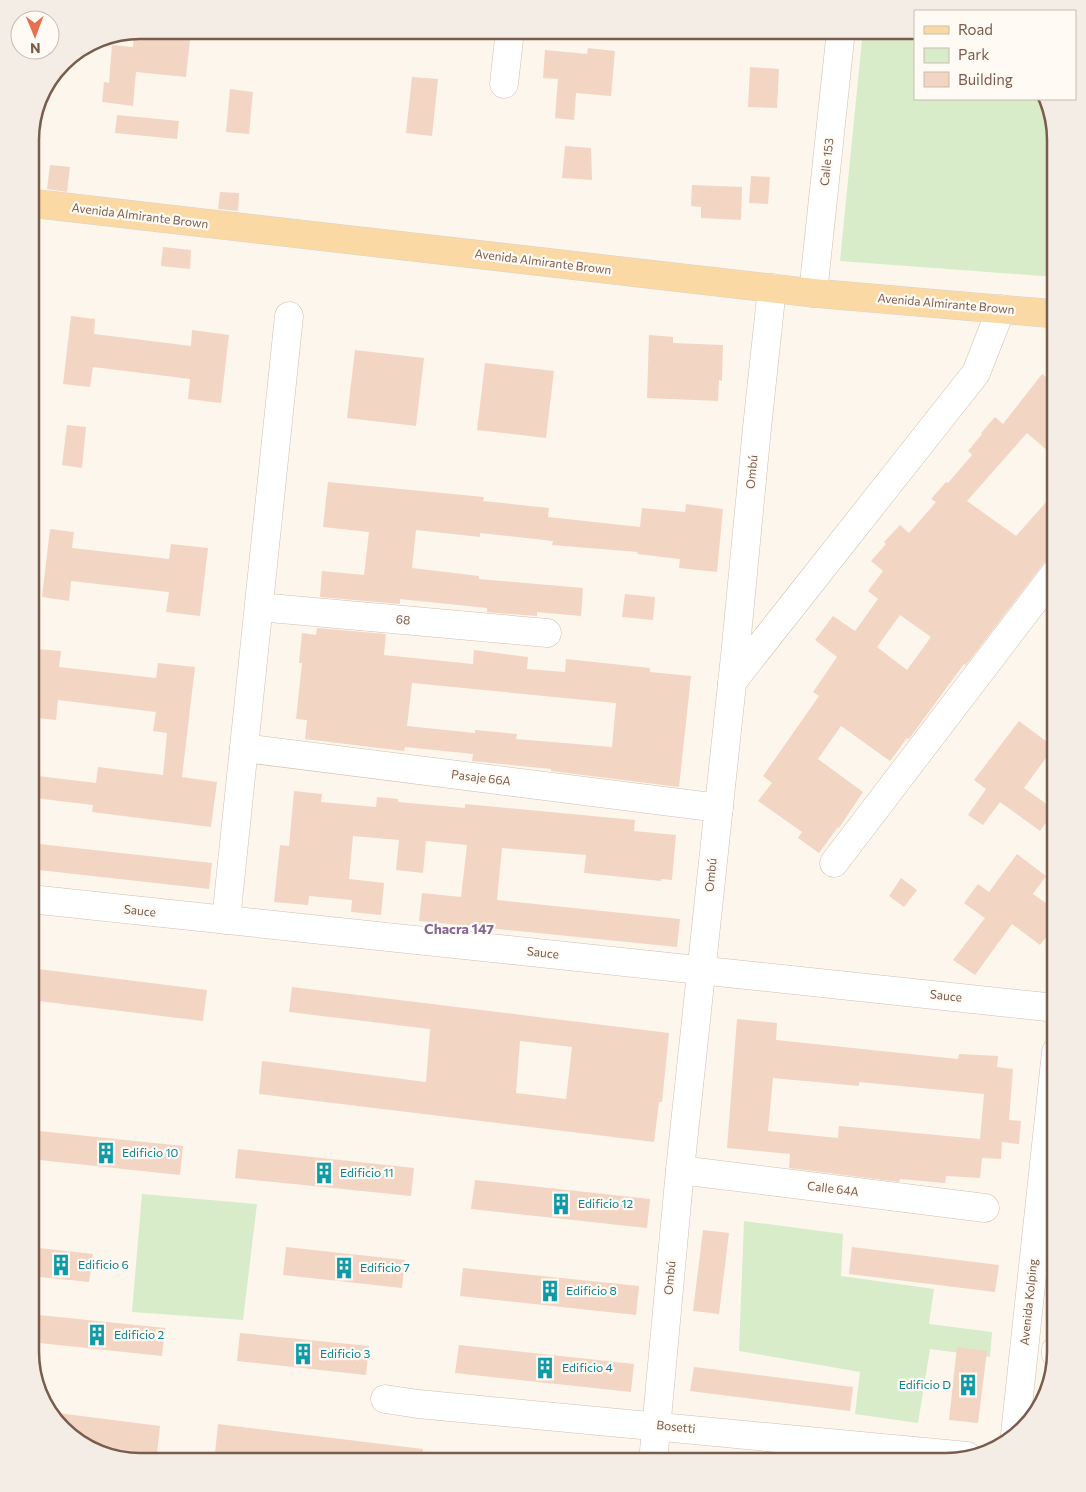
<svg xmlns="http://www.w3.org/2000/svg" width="1086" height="1492" font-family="Commissioner,sans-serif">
  <rect width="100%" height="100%" fill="#fdf6ec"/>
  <g fill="#d8ecc9">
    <path d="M863 30H915V99H1045L1056 140V277L840 261Z"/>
    <path d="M142 1194 257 1204 243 1320 132 1312Z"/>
    <path d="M744 1221 843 1234 841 1276 934 1289 929 1324 992 1332 990 1357 930 1349 918 1423 855 1414 860 1372 739 1351Z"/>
  </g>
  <g fill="#f3d5c3" fill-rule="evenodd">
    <path d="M140 30H191L186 77 136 72 133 106 102 102 104 82 109 83 112 45 133 47 134 31Z"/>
    <path d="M588 48 615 51 611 96 576 93 574 120 555 118 558 79 543 78 545 50 587 54Z"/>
    <path d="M750 67 779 69 777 108 748 107Z"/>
    <path d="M412 77 438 79 432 136 406 133Z"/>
    <path d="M230 89 253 92 249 134 226 132Z"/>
    <path d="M117 115 179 121 177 139 115 133Z"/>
    <path d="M565 146 591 148 592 180 562 178Z"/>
    <path d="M50 165 70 167 67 192 47 189Z"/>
    <path d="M751 176 770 177 768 204 749 203Z"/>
    <path d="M692 185 742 187 741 220 701 218V207L691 206Z"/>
    <path d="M220 192 239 193 238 211 218 209Z"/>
    <path d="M163 247 191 250 190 269 161 266Z"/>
    <path d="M71 316 95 319 94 334 191 346 192 330 229 335 221 403 188 399 190 379 93 367 90 387 63 384Z"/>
    <path d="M649 335 673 337V343L723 345 722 381 719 380 718 401 647 398Z"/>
    <path d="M355 350 424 358 416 426 347 418Z"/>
    <path d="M485 363 554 371 546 438 477 430Z"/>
    <path d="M1042 374 1056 385V458L1027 433 967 501 1016 536 1056 491V557L1050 558 1044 563 966 665 964 664 909 739 907 738 890 761 841 726 818 759 863 792 839 828 838 827 819 853 798 838 802 832 758 801 772 783 763 776 819 696 813 692 837 657 815 640 833 616 855 631 878 599 868 591 883 571 871 561 886 544 884 542 900 525 909 533 936 502 931 499 946 482 948 483 972 455 968 451 982 434 981 433 995 417 1003 424ZM900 615 931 637 907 670 877 647Z"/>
    <path d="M67 425 86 427 82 468 62 465Z"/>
    <path d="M328 482 484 497 483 501 549 508 548 517 640 527 642 508 685 512 686 504 723 509 717 572 679 568 680 559 637 554 638 552 552 545 553 541 480 533V537L416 530 412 568 479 576V579L583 588 581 616 537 612V616L511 614 487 612V608L400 599V604L320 597 322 571 364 575 369 532 323 527Z"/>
    <path d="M50 529 74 532 72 548 169 559 171 544 208 548 200 616 166 612 169 592 71 581 69 601 42 597Z"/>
    <path d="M625 594 655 597 653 620 622 617Z"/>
    <path d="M317 628 386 634 384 655 473 664 474 650 528 657 527 669 565 672 566 659 650 668V672L691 676 679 787 551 771V769L472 761 473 754 405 747 404 751 305 739 307 720 296 719 302 663H299L302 633 316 635ZM412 683 616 703 612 747 516 739 517 734 475 730V733L407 726Z"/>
    <path d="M37 649 61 651 59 667 156 678 158 663 195 667 182 777 217 782 211 827 92 812 93 805 35 798 38 776 96 783 98 767 163 775 167 733 153 731 156 712 58 700 56 720 30 717Z"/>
    <path d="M1019 721 1054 747 1024 788 1055 810 1040 831 1000 802 983 825 968 815 986 789 974 780Z"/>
    <path d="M294 791 322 794 321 802 376 807 377 797 398 799V802L465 808V804L635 820 634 831 676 835 672 880 661 879V881L584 873 586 855 502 848 497 900 680 919 677 947 419 921 422 893 461 897 467 845 426 841 423 873 396 870 399 840 353 836 349 879 384 883 381 915 351 912 352 900 309 896 308 905 274 902 280 845 289 846Z"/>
    <path d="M30 843 212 863 209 889 30 869Z"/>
    <path d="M1017 854 1046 876 1033 894 1056 910V924L1040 945 1012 924 975 975 953 960 985 918 964 903 978 884 989 892Z"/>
    <path d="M901 878 917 890 904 907 889 896Z"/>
    <path d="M30 968 207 990 203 1021 30 1000Z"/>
    <path d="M292 987 669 1033 662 1102H659L654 1142 259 1094 262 1061 426 1082 430 1029 289 1012ZM520 1041 572 1047 566 1099 516 1093Z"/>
    <path d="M737 1019 777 1023 776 1040 958 1059 959 1054 998 1056 997 1067 1013 1069 1009 1120 1021 1121 1019 1144 1002 1142 1001 1159 982 1158 980 1178 946 1176 945 1183 900 1179 899 1182 789 1168 790 1154 727 1148ZM773 1078 859 1086V1082L984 1094 980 1139 839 1126 838 1138 768 1131Z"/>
    <path d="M30 1130 183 1146 180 1175 30 1159Z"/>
    <path d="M238 1149 414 1168 411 1196 235 1178Z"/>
    <path d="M475 1180 650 1199 647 1228 471 1209Z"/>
    <path d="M703 1230 729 1233 719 1314 693 1311Z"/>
    <path d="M30 1247 93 1254 89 1282 30 1276Z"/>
    <path d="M286 1247 405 1260 402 1288 283 1275Z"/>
    <path d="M852 1247 999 1265 995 1292 849 1274Z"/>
    <path d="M463 1268 639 1286 636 1315 460 1296Z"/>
    <path d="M30 1314 165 1328 162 1356 30 1342Z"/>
    <path d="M240 1333 369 1346 366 1375 237 1361Z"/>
    <path d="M459 1345 634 1364 631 1392 455 1373Z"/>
    <path d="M957 1347 987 1351 978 1423 949 1420Z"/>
    <path d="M694 1367 853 1387 850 1411 690 1391Z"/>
    <path d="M50 1412 160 1426 157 1454 83 1445Z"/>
    <path d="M218 1424 423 1449 422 1462H284L215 1453Z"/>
  </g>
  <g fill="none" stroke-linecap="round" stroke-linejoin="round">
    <g stroke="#d1beb0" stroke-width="29">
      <g id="minor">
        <path d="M504 84 510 30"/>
        <path d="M813 293 841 30"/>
        <path d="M259 607 547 633"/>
        <path d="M732 682 976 373 1001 309"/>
        <path d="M244 748 719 808"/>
        <path d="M834 863 1056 572"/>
        <path d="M30 899 1056 1008"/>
        <path d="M226 920 289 316"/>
        <path d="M680 1170 985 1208"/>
        <path d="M1056 1354V1350"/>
        <path d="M385 1399 418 1404 967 1456"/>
        <path d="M1015 1434 1056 1052"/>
        <path d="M653 1462 680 1170 735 656 757 428 772 288"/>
      </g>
    </g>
    <g stroke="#dad1cd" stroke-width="29">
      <path id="major" d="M30 203 813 293 1056 314"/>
    </g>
    <use href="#minor" stroke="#fff" stroke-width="28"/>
    <use href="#major" stroke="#fbd9a5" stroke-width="28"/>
  </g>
  <defs>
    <g id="building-bare" transform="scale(1.725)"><path d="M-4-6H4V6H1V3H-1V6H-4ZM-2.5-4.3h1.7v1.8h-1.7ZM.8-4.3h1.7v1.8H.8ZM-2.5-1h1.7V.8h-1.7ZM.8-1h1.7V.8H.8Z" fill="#0f9aa8" stroke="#fffaf3" stroke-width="2.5" paint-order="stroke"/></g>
  </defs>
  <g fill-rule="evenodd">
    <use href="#building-bare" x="106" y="1153"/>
    <use href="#building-bare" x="324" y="1173"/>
    <use href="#building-bare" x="561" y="1204"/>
    <use href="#building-bare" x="61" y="1265"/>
    <use href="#building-bare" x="344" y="1268"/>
    <use href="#building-bare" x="550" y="1291"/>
    <use href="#building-bare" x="97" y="1335"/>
    <use href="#building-bare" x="303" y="1354"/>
    <use href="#building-bare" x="545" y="1368"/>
    <use href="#building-bare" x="968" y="1385"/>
  </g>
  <g text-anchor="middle" stroke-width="4.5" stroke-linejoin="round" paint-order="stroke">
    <g font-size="12" fill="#7a5c4d" stroke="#fffaf3">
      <text transform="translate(827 162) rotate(-84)" y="4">Calle 153</text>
      <text transform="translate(140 216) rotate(7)" y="4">Avenida Almirante Brown</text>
      <text transform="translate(543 262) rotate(7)" y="4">Avenida Almirante Brown</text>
      <text transform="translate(946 304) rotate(5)" y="4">Avenida Almirante Brown</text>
      <text transform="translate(752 472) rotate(-85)" y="4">Ombú</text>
      <text transform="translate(403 620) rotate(5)" y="4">68</text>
      <text transform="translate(481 778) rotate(7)" y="4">Pasaje 66A</text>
      <text transform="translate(711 875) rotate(-84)" y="4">Ombú</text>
      <text transform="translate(140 911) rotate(6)" y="4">Sauce</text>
      <text transform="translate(543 953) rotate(6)" y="4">Sauce</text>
      <text transform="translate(946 996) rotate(6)" y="4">Sauce</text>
      <text transform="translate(833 1189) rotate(7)" y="4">Calle 64A</text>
      <text transform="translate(670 1278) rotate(-85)" y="4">Ombú</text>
      <text transform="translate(1029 1302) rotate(-84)" y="4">Avenida Kolping</text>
      <text transform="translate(676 1427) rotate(6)" y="4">Bosetti</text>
    </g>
    <g font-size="12" fill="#0d838f" stroke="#fffaf3" text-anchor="start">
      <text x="122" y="1157">Edificio 10</text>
      <text x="340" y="1177">Edificio 11</text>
      <text x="578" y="1208">Edificio 12</text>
      <text x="78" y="1269">Edificio 6</text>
      <text x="360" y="1272">Edificio 7</text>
      <text x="566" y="1295">Edificio 8</text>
      <text x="114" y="1339">Edificio 2</text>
      <text x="320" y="1358">Edificio 3</text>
      <text x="562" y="1372">Edificio 4</text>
      <text x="951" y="1389" text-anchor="end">Edificio D</text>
    </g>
    <g font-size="14" font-weight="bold" fill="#846695" stroke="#fffaf3">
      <text x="459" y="934">Chacra 147</text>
    </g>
  </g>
  <path d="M0 0H1086V1492H0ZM140 39H946A101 101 0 0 1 1047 140V1352A101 101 0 0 1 946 1453H140A101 101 0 0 1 39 1352V140A101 101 0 0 1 140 39Z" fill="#f4ede6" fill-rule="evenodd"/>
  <path fill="none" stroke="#7a5c4d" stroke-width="2.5" d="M140 39H946A101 101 0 0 1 1047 140V1352A101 101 0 0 1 946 1453H140A101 101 0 0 1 39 1352V140A101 101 0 0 1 140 39Z"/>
  <rect x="914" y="10" width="162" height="90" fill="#fffaf3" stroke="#cabbb1"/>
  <rect x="924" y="26" width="25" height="8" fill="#fbd9a5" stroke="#cabbb1"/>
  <text x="958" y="35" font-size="15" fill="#7a5c4d">Road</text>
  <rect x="924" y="48" width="25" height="15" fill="#d8ecc9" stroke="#cabbb1"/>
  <text x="958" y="60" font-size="15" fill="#7a5c4d">Park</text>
  <rect x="924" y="72" width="25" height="15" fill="#f3d5c3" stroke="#cabbb1"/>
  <text x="958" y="85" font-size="15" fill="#7a5c4d">Building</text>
  <g transform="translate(35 35) rotate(179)"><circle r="24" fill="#fffaf3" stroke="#cabbb1"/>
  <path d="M0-4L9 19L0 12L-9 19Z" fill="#e76f51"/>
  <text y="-8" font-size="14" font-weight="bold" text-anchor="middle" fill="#7a5c4d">N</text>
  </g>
</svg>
